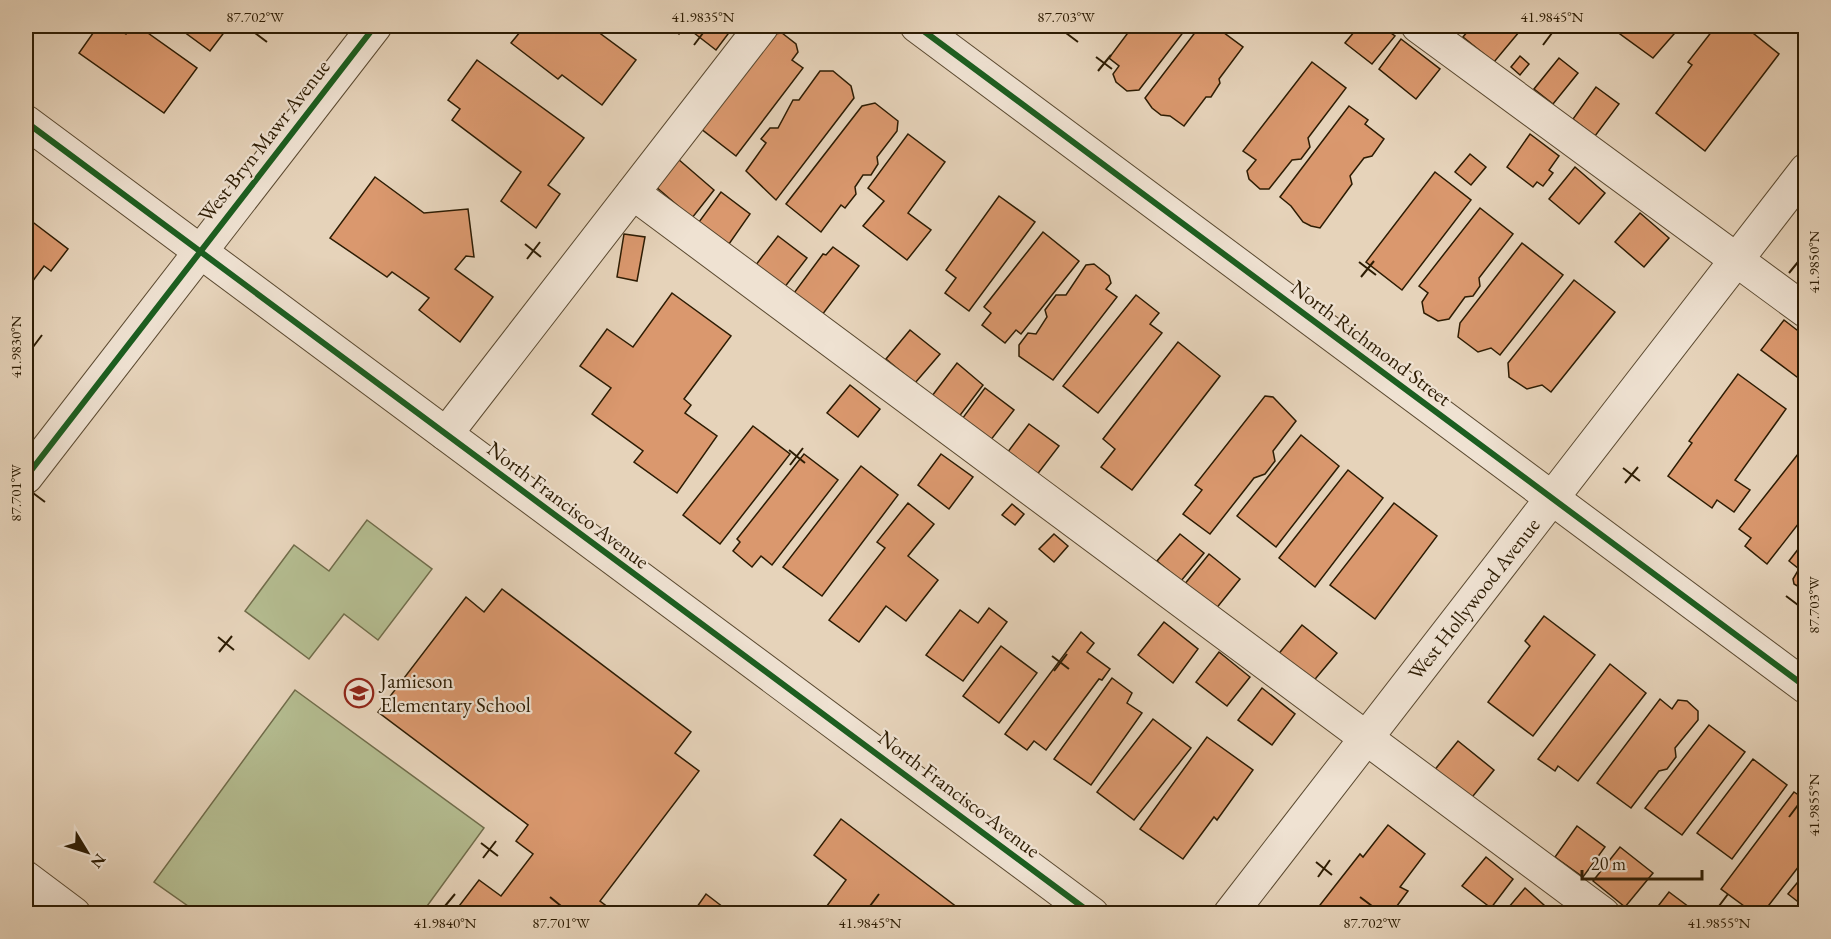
<svg xmlns="http://www.w3.org/2000/svg" width="1831" height="939" font-family="'EB Garamond',serif">
  <rect width="100%" height="100%" fill="#e6d3ba"/>
  <filter id="stains"><feTurbulence type="fractalNoise" baseFrequency=".00333" numOctaves="4"/><feColorMatrix values="0 0 0 0 .2 0 0 0 0 .09 0 0 0 0 .02 0 0 0 .5 -.17"/></filter>
  <radialGradient id="worn" r=".72"><stop offset=".6" stop-color="#630" stop-opacity="0"/><stop offset="1" stop-color="#630" stop-opacity=".3"/></radialGradient>
  <g fill="#b4bc90" stroke="#706c4a" stroke-width="1.5">
    <path d="M367 520 432 569 378 640 344 614 309 659 245 611 294 545 329 571Z"/>
    <path d="M295 690 484 828 422 913H198L154 882Z"/>
  </g>
  <g fill="#da986e" stroke="#2d1c03" stroke-width="1.5">
    <path d="M98 26H113L126 34 133 26H138L197 68 164 113 79 53Z"/>
    <path d="M176 26H229L210 51Z"/>
    <path d="M525 26H590L636 60 602 105 562 75 558 79 511 43Z"/>
    <path d="M668 26H734L716 50 685 26 679 34Z"/>
    <path d="M1133 26H1188L1139 90 1127 91 1116 82 1113 74 1119 66 1109 58Z"/>
    <path d="M1200 26H1225L1227 27 1223 32 1243 47 1219 79 1220 83 1211 97H1206L1184 126 1170 116 1161 115 1152 108 1145 98Z"/>
    <path d="M1359 26H1381L1395 36 1372 64 1345 43Z"/>
    <path d="M1472 26H1512L1519 32 1494 62 1463 37Z"/>
    <path d="M1620 26H1681L1653 58 1616 31Z"/>
    <path d="M1716 26H1758L1753 33 1779 54 1705 151 1656 113 1692 65 1688 62Z"/>
    <path d="M782 33 796 44 798 52 792 60 803 68 736 156 700 128 772 34Z"/>
    <path d="M1401 39 1440 69 1416 99 1379 69Z"/>
    <path d="M1520 56 1529 64 1520 75 1511 67Z"/>
    <path d="M1559 58 1578 73 1553 104 1534 89Z"/>
    <path d="M477 60 584 138 548 185 560 194 536 228 501 201 521 172 452 120 460 109 448 100Z"/>
    <path d="M1312 62 1346 88 1308 138 1310 147 1301 159 1292 160 1269 189H1260L1249 179 1247 171 1256 160 1243 151Z"/>
    <path d="M820 71H833L851 86 854 98 776 200 746 171 766 143 761 139 770 128H778L793 100H799Z"/>
    <path d="M1596 87 1619 104 1595 136 1573 119Z"/>
    <path d="M875 103 898 121 897 131 877 157 878 164 871 175H863L855 187 856 194 845 208 841 205 821 232 786 204 862 106Z"/>
    <path d="M1349 106 1368 120 1365 124 1384 139 1372 156 1364 158 1350 176 1352 184 1320 228 1311 226 1303 222 1291 206 1280 197Z"/>
    <path d="M908 134 945 162 908 213 931 230 907 260 863 226 884 201 868 188Z"/>
    <path d="M1530 134 1559 156 1549 170 1553 173 1543 186 1537 182 1533 187 1507 167Z"/>
    <path d="M1470 154 1486 167 1471 185 1455 172Z"/>
    <path d="M678 159 714 190 692 218 655 186Z"/>
    <path d="M1575 167 1605 193 1579 224 1549 199Z"/>
    <path d="M1435 172 1471 200 1402 290 1366 262Z"/>
    <path d="M375 177 424 213 468 209 474 257 466 256 455 269 493 297 460 342 419 310 429 298 392 272 387 277 330 238Z"/>
    <path d="M721 192 750 214 729 244 699 222Z"/>
    <path d="M999 196 1035 222 969 311 945 293 956 278 946 270Z"/>
    <path d="M1480 208 1513 234 1479 278 1480 286 1473 296 1465 297 1449 319 1438 321 1424 313 1422 302 1428 293 1419 286Z"/>
    <path d="M1640 213 1669 238 1644 267 1615 242Z"/>
    <path d="M26 217 68 249 51 271 44 266 26 290Z"/>
    <path d="M1043 232 1079 261 1021 334 1016 330 1005 343 982 325 991 313 984 307Z"/>
    <path d="M624 234 645 237 637 281 617 277Z"/>
    <path d="M778 236 807 258 784 288 755 266Z"/>
    <path d="M1522 243 1563 275 1500 355 1491 348 1478 352 1458 337 1460 323Z"/>
    <path d="M833 247 859 266 822 315 794 293 823 254 826 255Z"/>
    <path d="M1094 264 1109 276 1111 283 1106 289 1117 297 1053 380 1019 356V345L1028 333 1036 334 1047 317 1045 310 1056 295H1066L1086 265Z"/>
    <path d="M1574 280 1615 312 1551 392 1542 385 1527 389 1509 377 1508 363Z"/>
    <path d="M672 293 731 336 684 399 691 405 685 413 717 436 677 493 634 462 643 451 592 414 611 388 580 366 607 329 633 347Z"/>
    <path d="M1136 295 1159 313 1150 324 1162 333 1098 413 1063 386Z"/>
    <path d="M1784 320 1806 337V366L1797 377 1761 350Z"/>
    <path d="M910 330 940 354 915 383 886 359Z"/>
    <path d="M1178 342 1220 376 1132 490 1101 467 1115 449 1103 439Z"/>
    <path d="M957 363 983 385 958 418 932 396Z"/>
    <path d="M1738 374 1786 409 1735 480 1750 490 1734 512 1717 500 1712 508 1668 476 1692 443 1689 441Z"/>
    <path d="M850 385 880 409 858 437 827 413Z"/>
    <path d="M985 388 1014 410 990 441 962 419Z"/>
    <path d="M1265 396 1273 397 1296 421 1273 451 1275 461 1265 474 1254 478 1210 534 1183 514 1202 490 1195 485Z"/>
    <path d="M1029 424 1059 446 1036 476 1007 453Z"/>
    <path d="M753 426 790 454 720 544 683 515Z"/>
    <path d="M1301 435 1339 466 1276 547 1237 516Z"/>
    <path d="M1802 449 1806 451V514L1767 564 1745 546 1751 538 1739 529Z"/>
    <path d="M804 454 838 480 772 565 761 556 752 567 733 551 740 542 737 539Z"/>
    <path d="M941 454 973 477 949 509 918 485Z"/>
    <path d="M861 466 898 495 822 596 783 567Z"/>
    <path d="M1348 470 1383 498 1315 587 1279 558Z"/>
    <path d="M908 503 934 524 908 556 938 580 906 621 886 606 859 642 829 620 885 548 877 542Z"/>
    <path d="M1394 503 1437 536 1375 619 1330 585Z"/>
    <path d="M1012 504 1024 514 1015 525 1002 515Z"/>
    <path d="M1054 534 1068 546 1054 562 1039 549Z"/>
    <path d="M1180 534 1204 553 1181 581 1157 561Z"/>
    <path d="M1806 539V591L1794 584 1793 579 1799 569 1789 561Z"/>
    <path d="M1209 554 1240 579 1215 610 1184 585Z"/>
    <path d="M502 589 691 732 675 753 699 771 600 901 617 914H453L479 880 501 896 533 854 516 841 528 825 378 712 466 597 484 612Z"/>
    <path d="M989 608 1007 622 963 681 926 655 960 610 978 623Z"/>
    <path d="M1544 616 1595 655 1533 736 1488 702 1530 646 1525 641Z"/>
    <path d="M1164 622 1198 649 1173 683 1138 655Z"/>
    <path d="M1302 625 1337 653 1311 684 1277 656Z"/>
    <path d="M1081 632 1094 643 1087 652 1110 669 1102 680 1099 679 1046 750 1034 741 1027 750 1005 734Z"/>
    <path d="M1001 646 1037 673 999 723 963 696Z"/>
    <path d="M1219 652 1250 677 1227 706 1196 682Z"/>
    <path d="M1610 664 1646 693 1578 781 1558 766 1555 771 1538 759Z"/>
    <path d="M1112 678 1132 693 1127 703 1142 713 1091 785 1054 759Z"/>
    <path d="M1262 688 1295 714 1272 745 1238 720Z"/>
    <path d="M1660 699 1672 709 1678 700 1687 701 1698 711V720L1675 748 1676 757 1667 769 1659 771 1631 808 1597 783Z"/>
    <path d="M1153 719 1191 748 1134 820 1097 792Z"/>
    <path d="M1709 725 1745 752 1682 835 1645 808Z"/>
    <path d="M1207 737 1253 770 1217 820 1214 817 1183 859 1140 829Z"/>
    <path d="M1458 741 1494 770 1469 801 1433 772Z"/>
    <path d="M1753 759 1787 785 1732 859 1697 833Z"/>
    <path d="M1794 792 1806 800V857L1762 914H1755L1721 889Z"/>
    <path d="M841 819 966 914H821L846 880 814 855Z"/>
    <path d="M1388 825 1425 854 1400 887 1408 891 1391 914H1313L1360 854 1363 857Z"/>
    <path d="M1577 826 1605 847 1583 877 1555 857Z"/>
    <path d="M1620 847 1653 873 1625 907 1593 881Z"/>
    <path d="M1486 857 1513 879 1491 908 1462 886Z"/>
    <path d="M1806 872V908L1788 894Z"/>
    <path d="M1525 888 1554 914H1503Z"/>
    <path d="M1669 892 1697 913 1652 914Z"/>
    <path d="M706 894 732 914H692Z"/>
  </g>
  <g fill="none" stroke-linecap="round" stroke-linejoin="round">
    <g stroke="#5b4a31" stroke-width="35">
      <g id="minor">
        <path d="M917 26 1806 687"/>
        <path d="M1418 26 1806 311"/>
        <path d="M26 122 1092 914"/>
        <path d="M633 193 1603 914"/>
        <path d="M446 434 762 26"/>
        <path d="M26 477 375 26"/>
        <path d="M26 878 74 914"/>
        <path d="M1230 914 1806 170"/>
      </g>
    </g>
    <use href="#minor" stroke="#efe2d2" stroke-width="33"/>
    <g stroke="#efe2d2" stroke-width="10">
      <g id="cycleway">
        <path d="M917 26 1806 687"/>
        <path d="M26 122 1092 914"/>
        <path d="M26 477 375 26"/>
      </g>
    </g>
    <use href="#cycleway" stroke="#1b5e20" stroke-width="6"/>
  </g>
  <path fill="none" stroke="#2d1c03" stroke-width="2" d="M255 33 267 42M1066 33 1078 42M694 45 703 33M1543 45 1552 33M1096 57 1112 69M1098 71 1111 55M525 244 541 257M527 259 540 242M1359 262 1376 275M1789 273 1798 262M1361 277 1374 261M33 347 42 335M789 450 805 463M790 465 803 448M1623 468 1640 481M1625 483 1638 467M33 493 45 502M1786 596 1798 605M218 637 234 650M219 652 232 636M1052 656 1069 669M1054 671 1067 654M1789 817 1798 805M481 843 498 856M483 858 496 841M1316 862 1332 875M1318 877 1330 860M550 897 561 906M1360 897 1372 906M445 906 455 894M870 906 879 894M1719 906 1728 894"/>
  <defs>
    <g id="school-ring" transform="scale(1.5)"><circle r="9.5" fill="#efe2d2" stroke="#8f2418" stroke-width="1.5"/><path d="M0-5L7-2L0 1L-7-2ZM-4 1L0 2.5L4 1V4Q0 6-4 4Z" fill="#8f2418"/></g>
  </defs>
  <g fill-rule="evenodd">
    <use href="#school-ring" x="359" y="693"/>
  </g>
  <g text-anchor="middle" stroke-width="4.5" stroke-linejoin="round" paint-order="stroke">
    <g font-size="21" fill="#2d1c03" stroke="#efe2d2">
      <text transform="translate(264 141) rotate(-52)" y="7">West Bryn Mawr Avenue</text>
      <text transform="translate(1371 343) rotate(37)" y="7">North Richmond Street</text>
      <text transform="translate(568 505) rotate(37)" y="7">North Francisco Avenue</text>
      <text transform="translate(1474 599) rotate(-52)" y="7">West Hollywood Avenue</text>
      <text transform="translate(959 794) rotate(37)" y="7">North Francisco Avenue</text>
    </g>
    <g font-size="21" fill="#2d1c03" stroke="#efe2d2" text-anchor="start">
      <text x="380" y="688">Jamieson<tspan x="380" dy="24">Elementary School</tspan></text>
    </g>
  </g>
  <rect width="1831" height="939" fill="none" stroke="#e6d3ba" stroke-width="66"/>
  <g transform="translate(87 852) rotate(128)" stroke="#efe2d2" stroke-width="4.5" paint-order="stroke">
  <path d="M0-4.5L10 22L0 15L-10 22Z" fill="#2d1c03"/>
  <text y="-9" font-size="16" font-weight="bold" text-anchor="middle" fill="#2d1c03">N</text>
  </g>
  <path d="M1582 870v9h120v-9" fill="none" stroke="#2d1c03" stroke-width="3"/>
  <text x="1591" y="870" font-size="18" fill="#2d1c03" stroke="#efe2d2" stroke-width="4.5" paint-order="stroke">20 m</text>
  <rect x="33" y="33" width="1765" height="873" fill="none" stroke="#2d1c03" stroke-width="2"/>
  <g font-size="15" text-anchor="middle" fill="#2d1c03">
    <text x="255" y="22">87.702°W</text>
    <text x="703" y="22">41.9835°N</text>
    <text x="1066" y="22">87.703°W</text>
    <text x="1552" y="22">41.9845°N</text>
    <text transform="translate(1814 262) rotate(-90)" y="5">41.9850°N</text>
    <text transform="translate(16 347) rotate(-90)" y="5">41.9830°N</text>
    <text transform="translate(16 493) rotate(-90)" y="5">87.701°W</text>
    <text transform="translate(1814 605) rotate(-90)" y="5">87.703°W</text>
    <text transform="translate(1814 805) rotate(-90)" y="5">41.9855°N</text>
    <text x="445" y="928">41.9840°N</text>
    <text x="561" y="928">87.701°W</text>
    <text x="870" y="928">41.9845°N</text>
    <text x="1372" y="928">87.702°W</text>
    <text x="1719" y="928">41.9855°N</text>
  </g>
  <rect width="100%" height="100%" filter="url(#stains)"/>
  <rect width="100%" height="100%" fill="url(#worn)"/>
</svg>
